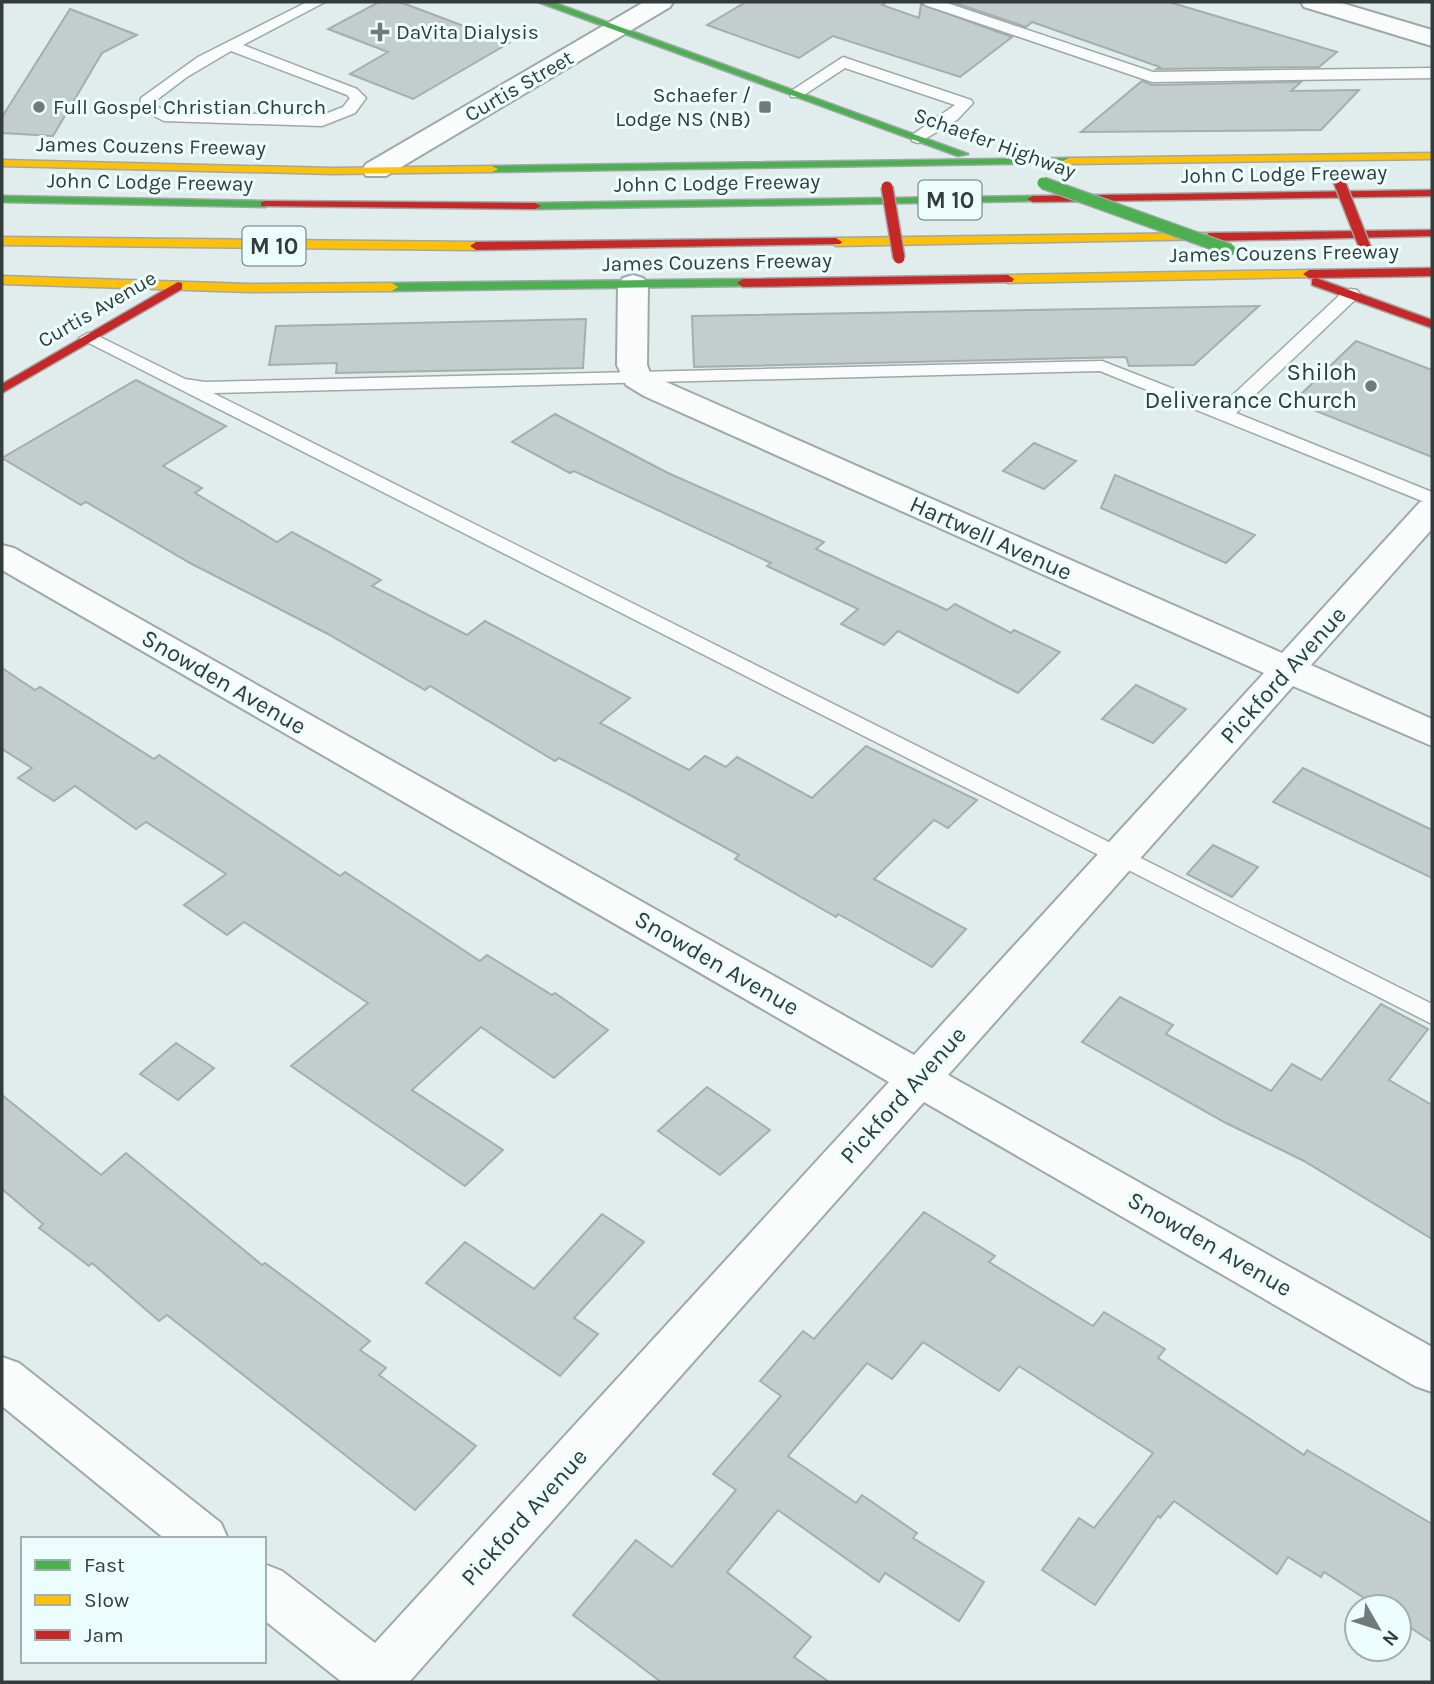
<svg xmlns="http://www.w3.org/2000/svg" width="1434" height="1684" font-family="Karla,sans-serif">
  <rect width="100%" height="100%" fill="#e0edec"/>
  <g fill="#c2cdcc" stroke="#a5aeae" stroke-width="2">
    <path d="M379 2H400L509 43 413 99 350 74 388 52 328 29Z"/>
    <path d="M746 2H887L882 5 919 18 921 4 1012 37 960 77 833 36 799 58 707 25Z"/>
    <path d="M952 2H1169L1337 52 1319 67 1157 69 1160 67 1032 22 1026 27Z"/>
    <path d="M70 9 137 35 102 53 53 136 2 133V117Z"/>
    <path d="M1142 81 1152 85 1301 82 1291 91 1359 90 1321 130 1081 132Z"/>
    <path d="M1259 306 1194 365 1129 366 1126 357 694 367 692 316Z"/>
    <path d="M586 319 583 368 336 373 337 363 269 365 276 326Z"/>
    <path d="M1356 341 1432 370V457L1293 402Z"/>
    <path d="M136 380 226 426 163 466 202 488 195 493 277 542 292 532 381 580 372 586 467 635 485 621 630 698 600 723 689 770 705 756 726 767 737 757 812 798 866 746 977 800 948 828 934 820 874 879 966 929 932 967 838 914 836 917 735 859 739 855 630 795 559 758 555 761 430 686 425 690 326 633 190 563 86 502 81 505 2 458Z"/>
    <path d="M555 414 668 473 824 542 816 549 947 610 955 604 1011 633 1014 630 1060 652 1018 693 898 631 884 645 841 624 858 609 767 566 771 563 574 471 570 473 512 442Z"/>
    <path d="M1034 443 1076 461 1044 489 1003 471Z"/>
    <path d="M1115 475 1255 535 1226 563 1101 508Z"/>
    <path d="M2 668 35 690 40 687 154 759 159 755 340 876 345 872 480 961 487 955 552 995 555 993 608 1030 554 1078 481 1027 412 1090 503 1150 465 1186 291 1066 368 1003 244 922 227 935 184 905 226 874 146 822 136 829 75 786 54 801 18 778 32 768 2 749Z"/>
    <path d="M1136 685 1186 709 1153 743 1102 719Z"/>
    <path d="M1303 768 1432 830V878L1273 802Z"/>
    <path d="M1213 845 1258 867 1232 897 1187 874Z"/>
    <path d="M1120 997 1173 1025 1166 1034 1271 1091 1292 1064 1321 1080 1381 1004 1428 1029 1389 1080 1432 1105V1239L1304 1161 1226 1123 1082 1042Z"/>
    <path d="M176 1043 214 1068 178 1100 140 1074Z"/>
    <path d="M707 1087 770 1130 720 1175 658 1131Z"/>
    <path d="M2 1095 101 1175 126 1153 262 1265 265 1263 370 1341 360 1350 386 1368 379 1375 476 1446 415 1510 167 1315 159 1321 92 1263 89 1266 39 1228 43 1224 2 1189Z"/>
    <path d="M924 1212 995 1256 989 1262 1093 1326 1104 1312 1165 1349 1158 1358 1304 1455 1307 1450 1432 1524V1642L1399 1620V1607H1378L1324 1572 1321 1577 1288 1557 1277 1574 1174 1501 1160 1518 1158 1516 1095 1605 1042 1570 1079 1518 1094 1528 1153 1453 1019 1366 999 1391 923 1342 892 1379 867 1363 788 1456 856 1503 862 1495 917 1533 913 1538 984 1582 959 1621 885 1573 879 1582 778 1510 727 1572 811 1637 794 1657 829 1682H661L573 1615 636 1540 672 1567 736 1490 713 1474 781 1396 760 1381 803 1331 814 1339Z"/>
    <path d="M602 1214 644 1242 574 1318 598 1334 560 1376 426 1283 465 1242 534 1289Z"/>
  </g>
  <g fill="none" stroke-linecap="round" stroke-linejoin="round">
    <g stroke="#9fa8a8" stroke-width="3">
      <g id="lane">
        <path d="M307 2H325L243 45 357 89 366 98 355 113 322 126 164 121 140 109 141 98 198 57ZM231 51 347 95 350 98 343 107 320 116 167 111 155 106 154 102 187 77Z"/>
        <path d="M923 2H944L1153 72 1432 68V78L1152 82 925 5Z"/>
        <path d="M843 57 971 100 973 103 957 120 918 143 912 141V135L955 105 845 68 801 97H791V91Z"/>
        <path d="M1351 289 1357 290 1360 294 1357 298 1236 413 1432 492V505L1100 371 213 393 1432 1004V1024L79 338 88 333 94 334 185 379 205 382 1102 361 1220 407 1345 290Z"/>
      </g>
    </g>
    <g stroke="#9fa8a8" stroke-width="4">
      <g id="street">
        <path d="M644 2H673L670 7 386 176H366L362 170 366 164Z"/>
        <path d="M1301 2H1338L1432 30V46L1304 7Z"/>
        <path d="M633 275 643 278 648 284 647 365 650 373 666 382 1282 653 1420 502 1432 499V529L1311 665 1432 719V746L1293 686 948 1075 1432 1347V1392L1415 1386 924 1102 409 1682H342L264 1620V1564L282 1571 375 1643 889 1082 2 570V545L14 548 914 1055 1264 673 644 396 626 385 617 365 618 284 623 278Z"/>
        <path d="M2 1357 19 1363 221 1523 228 1539H165L2 1406Z"/>
      </g>
    </g>
    <g stroke="#9fa8a8" stroke-width="3">
      <g id="fast">
        <path d="M538 2H552L968 154 958 156Z"/>
        <path d="M1069 158 1073 159V163L492 172 486 169 492 166Z"/>
        <path d="M2 196 265 201 271 204 265 207 2 202Z"/>
        <path d="M1033 196 1037 197V201L535 209 529 206 535 203Z"/>
        <path d="M743 279 749 283 747 286 392 291 386 287 392 283Z"/>
      </g>
    </g>
    <g stroke="#9fa8a8" stroke-width="3">
      <g id="slow">
        <path d="M1432 153V159L1069 164 1063 161 1069 158Z"/>
        <path d="M2 160 332 168 492 166 498 169 492 172 332 174 2 166Z"/>
        <path d="M1209 233 1215 237 1213 239 836 246 830 242 836 238Z"/>
        <path d="M2 237 476 242 482 246 476 250 2 245Z"/>
        <path d="M1309 270 1315 274 1313 277 1008 283 1002 279 1008 275Z"/>
        <path d="M2 276 250 284 392 283 398 287 392 291 250 292 2 284Z"/>
      </g>
    </g>
    <g stroke="#9fa8a8" stroke-width="3">
      <g id="jam">
        <path d="M1432 190V196L1033 202 1027 199 1033 196Z"/>
        <path d="M265 201 535 203 541 206 535 209 261 206V202Z"/>
        <path d="M1432 230V236L1209 241 1203 237 1209 233Z"/>
        <path d="M836 238 842 242 840 244 476 250 470 246 476 242Z"/>
        <path d="M1432 268V276L1309 278 1303 274 1309 270Z"/>
        <path d="M1008 275 1014 279 1012 282 743 287 737 283 743 279Z"/>
        <path d="M1316 278 1432 320V328L1312 285V279Z"/>
        <path d="M178 282 182 283V289L2 393V384Z"/>
      </g>
    </g>
    <use href="#lane" fill="#fafcfc" fill-rule="evenodd"/>
    <use href="#street" fill="#fafcfc" fill-rule="evenodd"/>
    <use href="#fast" fill="#4caf50" fill-rule="evenodd"/>
    <use href="#slow" fill="#ffc107" fill-rule="evenodd"/>
    <use href="#jam" fill="#c62828" fill-rule="evenodd"/>
    <g stroke="#9fa8a8" stroke-width="14" stroke-linecap="butt">
      <path id="fast-bridge" d="M1043 183 1230 250"/>
    </g>
    <g stroke="#9fa8a8" stroke-width="14" stroke-linecap="butt">
      <g id="jam-bridge">
        <path d="M1337 176 1366 250"/>
        <path d="M887 187 899 258"/>
      </g>
    </g>
    <use href="#fast-bridge" stroke="#4caf50" stroke-width="11"/>
    <use href="#jam-bridge" stroke="#c62828" stroke-width="11"/>
  </g>
  <g fill="#707a79" stroke="#ebfefd" stroke-width="2.5">
    <path d="M376.5 21.5h7v7h7v7h-7v7h-7v-7h-7v-7h7z"/>
    <circle cx="39" cy="107" r="7"/>
    <rect x="758" y="100" width="14" height="14" rx="3.5"/>
    <circle cx="1371" cy="386" r="7"/>
  </g>
  <g text-anchor="middle" stroke-width="6" stroke-linejoin="round" paint-order="stroke">
    <g font-size="21" fill="#333c3b" stroke="#ebfefd" text-anchor="start">
      <text x="396" y="39">DaVita Dialysis</text>
      <text x="751" y="102" text-anchor="end">Schaefer /<tspan x="751" dy="24">Lodge NS (NB)</tspan></text>
      <text x="53" y="114">Full Gospel Christian Church</text>
    </g>
    <g font-size="21" fill="#333c3b" stroke="#ebfefd">
      <text transform="translate(519 86) rotate(-30)" y="7">Curtis Street</text>
      <text transform="translate(995 143) rotate(20)" y="7">Schaefer Highway</text>
      <text transform="translate(151 146) rotate(1)" y="7">James Couzens Freeway</text>
      <text transform="translate(1284 174) rotate(-1)" y="7">John C Lodge Freeway</text>
      <text transform="translate(150 182) rotate(1)" y="7">John C Lodge Freeway</text>
      <text transform="translate(717 183) rotate(-1)" y="7">John C Lodge Freeway</text>
      <text transform="translate(1284 253) rotate(-1)" y="7">James Couzens Freeway</text>
      <text transform="translate(717 262) rotate(-1)" y="7">James Couzens Freeway</text>
      <text transform="translate(97 309) rotate(-30)" y="7">Curtis Avenue</text>
    </g>
    <g fill="#ebfefd" stroke="#6a7675" stroke-width="2">
      <rect x="918.5" y="180.5" width="63" height="39" rx="5"/>
      <rect x="242.5" y="226.5" width="63" height="39" rx="5"/>
    </g>
    <g font-size="23" font-weight="bold" fill="#333c3b">
      <text x="950" y="208">M 10</text>
      <text x="274" y="254">M 10</text>
    </g>
    <g font-size="24" fill="#333c3b" stroke="#ebfefd" text-anchor="end">
      <text x="1357" y="380">Shiloh<tspan x="1357" dy="28">Deliverance Church</tspan></text>
    </g>
    <g font-size="24" fill="#333c3b" stroke="#ebfefd">
      <text transform="translate(991 538) rotate(24)" y="8">Hartwell Avenue</text>
      <text transform="translate(1283 675) rotate(-48)" y="8">Pickford Avenue</text>
      <text transform="translate(224 682) rotate(30)" y="8">Snowden Avenue</text>
      <text transform="translate(717 963) rotate(30)" y="8">Snowden Avenue</text>
      <text transform="translate(903 1095) rotate(-48)" y="8">Pickford Avenue</text>
      <text transform="translate(1210 1244) rotate(30)" y="8">Snowden Avenue</text>
      <text transform="translate(524 1517) rotate(-48)" y="8">Pickford Avenue</text>
    </g>
  </g>
  <rect width="1434" height="1684" fill="none" stroke="#333c3b" stroke-width="7"/>
  <rect x="21" y="1537" width="245" height="126" fill="#ebfefd" stroke="#a1b0af" stroke-width="2"/>
  <rect x="35" y="1560" width="35" height="10" fill="#4caf50" stroke="#a1b0af" stroke-width="2"/>
  <text x="84" y="1572" font-size="21" fill="#333c3b">Fast</text>
  <rect x="35" y="1595" width="35" height="10" fill="#ffc107" stroke="#a1b0af" stroke-width="2"/>
  <text x="84" y="1607" font-size="21" fill="#333c3b">Slow</text>
  <rect x="35" y="1630" width="35" height="10" fill="#c62828" stroke="#a1b0af" stroke-width="2"/>
  <text x="84" y="1642" font-size="21" fill="#333c3b">Jam</text>
  <g transform="translate(1378 1628) rotate(129)"><circle r="33" fill="#ebfefd" stroke="#a1b0af" stroke-width="2"/>
  <path d="M0-5L12 26L0 18L-12 26Z" fill="#707a79"/>
  <text y="-10" font-size="19" font-weight="bold" text-anchor="middle" fill="#333c3b">N</text>
  </g>
</svg>
